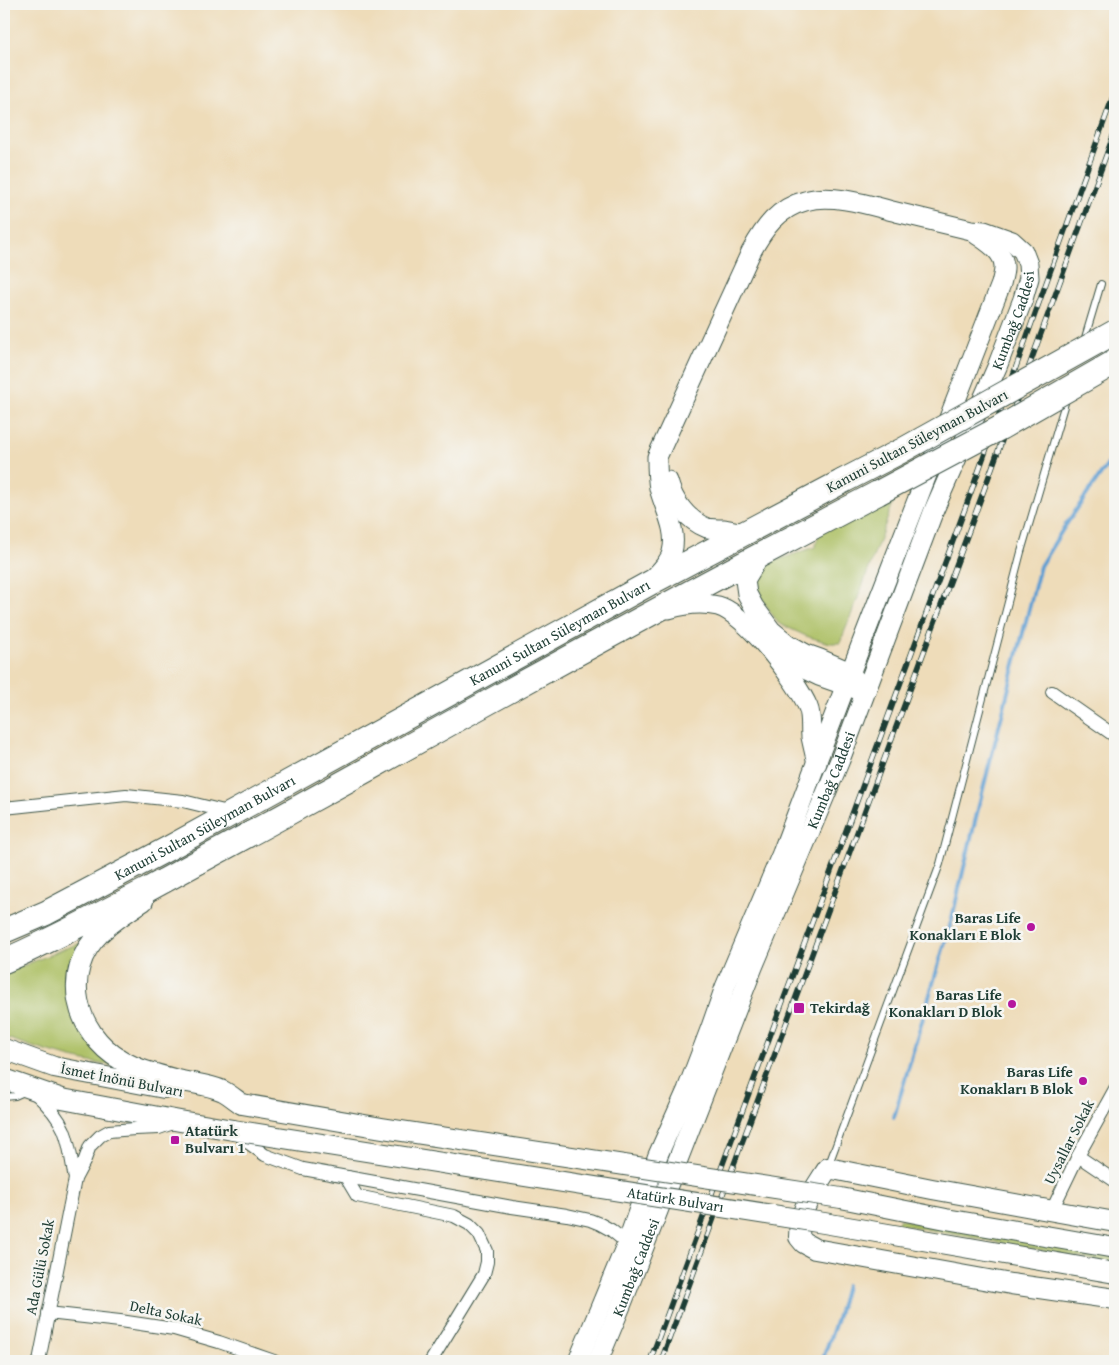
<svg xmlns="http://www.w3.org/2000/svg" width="1119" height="1365" font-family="'Gentium Book Plus',serif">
  <rect width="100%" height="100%" fill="#f6f6f2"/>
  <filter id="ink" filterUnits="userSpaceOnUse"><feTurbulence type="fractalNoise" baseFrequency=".02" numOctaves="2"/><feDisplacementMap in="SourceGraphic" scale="10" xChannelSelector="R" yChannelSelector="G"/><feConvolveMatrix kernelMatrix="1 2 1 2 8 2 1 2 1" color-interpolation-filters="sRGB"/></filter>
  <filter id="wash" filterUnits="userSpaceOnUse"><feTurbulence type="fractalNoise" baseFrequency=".0096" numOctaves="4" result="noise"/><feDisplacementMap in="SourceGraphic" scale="20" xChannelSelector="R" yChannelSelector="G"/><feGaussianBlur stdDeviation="1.12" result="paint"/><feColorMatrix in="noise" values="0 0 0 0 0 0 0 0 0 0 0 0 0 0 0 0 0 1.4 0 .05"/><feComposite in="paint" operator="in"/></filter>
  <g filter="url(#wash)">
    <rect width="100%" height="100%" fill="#eedcb9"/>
    <g fill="#acbf64" stroke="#667e4c">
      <path d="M896 495 861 590 840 643H829L806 636 778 623 764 602 755 581 763 565 815 547 821 527Z"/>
      <path d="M85 942 68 991 117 1066C78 1062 41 1050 4 1037V974L63 949Z"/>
      <path d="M899 1219 1115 1257V1264L898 1224Z"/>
    </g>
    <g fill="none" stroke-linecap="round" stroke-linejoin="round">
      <g stroke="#5f9fd2" stroke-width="4">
        <path d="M894 1117 951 922 978 809 1040 566 1065 526 1115 454"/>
        <path d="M822 1361 837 1319 846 1286"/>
      </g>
    </g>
  </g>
  <g filter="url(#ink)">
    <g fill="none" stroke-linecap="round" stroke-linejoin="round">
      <g stroke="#3e5548" stroke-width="8">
        <g id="lane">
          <path d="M1084 341 1101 284"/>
          <path d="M4 1097 15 1096 24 1092"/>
          <path d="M829 1164 940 864 1021 552 1067 396"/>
        </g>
      </g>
      <g stroke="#3e5548" stroke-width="14">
        <g id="street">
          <path d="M1052 692 1115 736"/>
          <path d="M4 808 126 795 183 801 232 813"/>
          <path d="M35 1093C46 1103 58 1116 64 1130 70 1145 72 1163 75 1179"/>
          <path d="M235 1131 243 1139 265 1155 303 1169 512 1207 567 1215 590 1220 600 1224 611 1230 627 1243"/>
          <path d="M1078 1156 1115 1181"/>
          <path d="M348 1177V1181L357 1196 454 1216 469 1224 479 1234 487 1251V1262L484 1274 431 1361"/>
          <path d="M1052 1210 1078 1156 1115 1089"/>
          <path d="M48 1313 120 1321 174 1329 219 1342 274 1361"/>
          <path d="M39 1361 75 1179 84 1162 90 1146 100 1136 109 1131 135 1129 159 1128 176 1122"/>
        </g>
      </g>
      <g stroke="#3e5548" stroke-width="21">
        <g id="secondary">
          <path d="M668 481C673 501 687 520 707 528 712 529 718 529 723 529 730 530 738 532 746 533"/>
          <path d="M763 554 757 560 745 580 747 594 754 607 771 630 788 644 806 654 820 659 850 672 858 683"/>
          <path d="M669 609C685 604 701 602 718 606 745 613 797 681 808 707 812 716 810 727 811 737 813 746 815 755 817 763"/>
          <path d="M775 655 819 676 856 689"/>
          <path d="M578 1361 627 1243 658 1155 687 1090 711 1027 725 987 782 853 864 637 1001 284C1002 279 1004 273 1004 268 1005 252 987 242 976 234"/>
          <path id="s1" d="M598 1361 623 1301 753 967 840 760 934 510 997 367 1023 299 1029 278 1028 264 1023 251 1012 241 984 231 971 230C946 224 921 218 896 212 869 205 833 193 805 201 778 208 764 228 751 252L657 457C657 467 657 478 659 488 664 508 678 530 672 552 670 562 659 572 652 580"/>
        </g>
      </g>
      <g stroke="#3e5548" stroke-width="22">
        <g id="primary">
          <path d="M143 901C128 911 112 921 100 933 60 972 75 1033 121 1060 139 1071 162 1076 182 1081 196 1084 210 1085 223 1091 229 1094 236 1100 242 1104"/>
          <path d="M4 1049 54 1067 164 1088"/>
          <path d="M4 1079 62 1099 180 1121 233 1130"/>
          <path d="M1115 1222 932 1189 828 1168C814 1190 799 1209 799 1237L804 1243 815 1249 1011 1284 1115 1299"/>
        </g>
      </g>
      <g stroke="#3e5548" stroke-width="26">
        <g id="highway">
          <path id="s2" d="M4 931 46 913 169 848 650 583 843 481"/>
          <path d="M4 961C53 940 100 914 147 890 221 850 296 809 370 768 538 674 707 582 878 493"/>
        </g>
      </g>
      <use href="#lane" stroke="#fff" stroke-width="6"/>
      <use href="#street" stroke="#fff" stroke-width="12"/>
      <use href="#secondary" stroke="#fff" stroke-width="19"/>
      <use href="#primary" stroke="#fff" stroke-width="20"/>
      <use href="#highway" stroke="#fff" stroke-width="24"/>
      <g stroke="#1f3d34" stroke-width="5.5">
        <g id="rail">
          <path d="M650 1361 970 495 1115 91"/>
          <path d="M661 1361 981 498 1115 131"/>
        </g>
      </g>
      <use href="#rail" stroke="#f6f6f2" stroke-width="4" stroke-dasharray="11" stroke-linecap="butt"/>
      <g stroke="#3e5548" stroke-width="22" stroke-linecap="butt">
        <g id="primary-bridge">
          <path d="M242 1104 382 1128 841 1198 946 1219 1115 1248"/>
          <path id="s3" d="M233 1130 824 1223 1115 1273"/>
        </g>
      </g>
      <g stroke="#3e5548" stroke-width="26" stroke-linecap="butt">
        <g id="highway-bridge">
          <path d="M843 481 901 451 1115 332"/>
          <path d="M878 493 1000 428 1115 362"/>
        </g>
      </g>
      <use href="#primary-bridge" stroke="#fff" stroke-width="20"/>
      <use href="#highway-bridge" stroke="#fff" stroke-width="24"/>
    </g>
  </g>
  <g fill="#b5179e" stroke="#f6f6f2" stroke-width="2">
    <circle cx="1031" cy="927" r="5"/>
    <circle cx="1012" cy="1004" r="5"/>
    <rect x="793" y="1002" width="12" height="12" rx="2.5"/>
    <circle cx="1083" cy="1081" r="5"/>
    <rect x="170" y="1135" width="10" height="10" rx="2.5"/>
  </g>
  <g text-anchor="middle" stroke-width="5" stroke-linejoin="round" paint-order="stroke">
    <g font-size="15" fill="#1f3d34" stroke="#f6f6f2">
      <text dy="5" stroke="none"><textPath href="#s1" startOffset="1121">Kumbağ Caddesi</textPath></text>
      <text transform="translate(917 441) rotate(-28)" y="5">Kanuni Sultan Süleyman Bulvarı</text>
      <text dy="5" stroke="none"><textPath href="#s2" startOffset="631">Kanuni Sultan Süleyman Bulvarı</textPath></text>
      <text dy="5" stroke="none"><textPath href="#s1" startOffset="626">Kumbağ Caddesi</textPath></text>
      <text dy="5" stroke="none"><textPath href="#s2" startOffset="226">Kanuni Sultan Süleyman Bulvarı</textPath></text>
      <text transform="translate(122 1080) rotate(11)" y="5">İsmet İnönü Bulvarı</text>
      <text transform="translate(1069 1142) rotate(-63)" y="5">Uysallar Sokak</text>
      <text dy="5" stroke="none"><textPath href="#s3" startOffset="448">Atatürk Bulvarı</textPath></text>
      <text transform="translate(40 1267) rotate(-79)" y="5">Ada Gülü Sokak</text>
      <text dy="5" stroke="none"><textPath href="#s1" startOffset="101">Kumbağ Caddesi</textPath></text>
      <text transform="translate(166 1313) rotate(12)" y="5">Delta Sokak</text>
    </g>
    <g font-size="15" font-weight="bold" fill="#1f3d34" stroke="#f6f6f2" text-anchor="end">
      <text x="1021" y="923">Baras Life<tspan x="1021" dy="17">Konakları E Blok</tspan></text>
      <text x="1002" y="1000">Baras Life<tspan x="1002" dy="17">Konakları D Blok</tspan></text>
      <text x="810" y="1013" text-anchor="start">Tekirdağ</text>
      <text x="1073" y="1077">Baras Life<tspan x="1073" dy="17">Konakları B Blok</tspan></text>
      <text x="185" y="1136" text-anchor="start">Atatürk<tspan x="185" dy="17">Bulvarı 1</tspan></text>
    </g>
  </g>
  <rect width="1119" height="1365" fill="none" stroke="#f6f6f2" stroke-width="20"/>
</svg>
